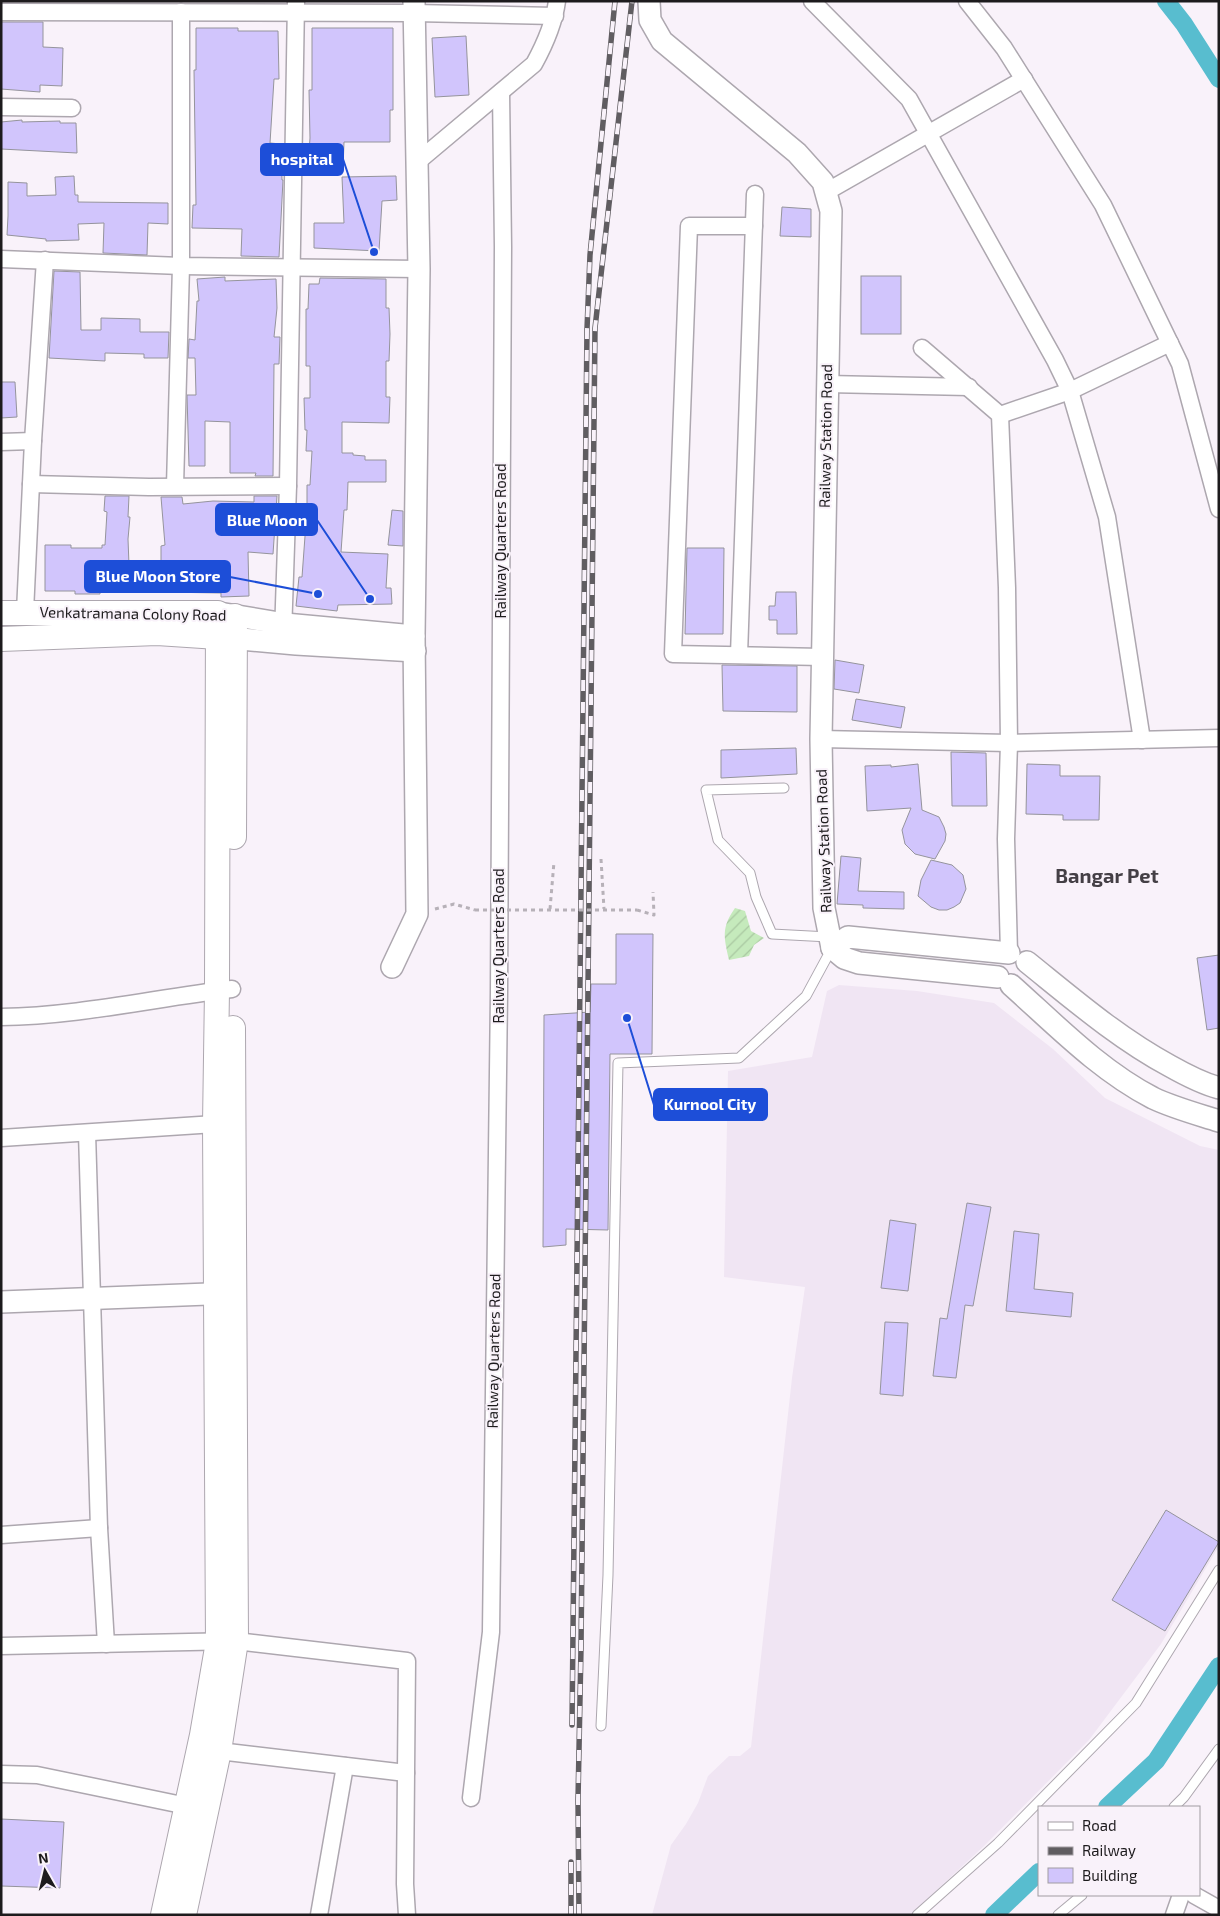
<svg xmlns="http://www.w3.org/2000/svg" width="1220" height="1916" font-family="'Exo 2',sans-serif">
  <defs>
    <pattern id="garden-furrows" width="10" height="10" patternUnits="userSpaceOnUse" patternTransform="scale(1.25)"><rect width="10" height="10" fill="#c5eabc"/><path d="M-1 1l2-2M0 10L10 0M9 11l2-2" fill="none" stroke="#a9c8a1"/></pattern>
  </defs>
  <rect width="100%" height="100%" fill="#f9f2fa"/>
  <path fill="#f0e5f3" d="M839 985 917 991 994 1003 1053 1049 1105 1098 1200 1146 1219 1150V1546L1161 1644 1089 1740 984 1846 910 1915H652L671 1845 686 1824 698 1803 708 1776 729 1756H740L751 1747 792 1378 805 1287 724 1277 728 1071 812 1057 827 991Z"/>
  <path fill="url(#garden-furrows)" d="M735 908 745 911 751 931 764 938 754 945 749 956 729 960C724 937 721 928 735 908Z"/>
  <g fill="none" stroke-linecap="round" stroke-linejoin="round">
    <g stroke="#58bdcf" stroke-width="18">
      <path d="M1166 1 1184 24 1219 79"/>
      <path d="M1107 1807 1156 1761 1219 1666"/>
      <path d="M994 1915 1039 1872"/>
    </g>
  </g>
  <g fill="#d1c5fc" stroke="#95949c">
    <path d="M1 22H43V47L63 48 62 86 40 85V92L1 89Z"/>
    <path d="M196 28H238V31H278L279 79H274L270 143 281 144 282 180H283L279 257 241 256 242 229 192 228 193 205H196L194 70H196Z"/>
    <path d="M312 28H393V110H390V142H344L343 169 308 167 310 138 309 90H312Z"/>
    <path d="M466 36 469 95 435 97 432 38Z"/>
    <path d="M22 120V122L60 121V123H76L77 153 1 149V122Z"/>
    <path d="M74 176 75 195H78V202L168 203V224L148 223 147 255 103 253 104 223 78 224 79 240 46 241V239L7 235 8 216V182L27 183V196L56 195 55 177Z"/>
    <path d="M396 176 397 200 382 201 379 251 314 248V223H344L342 177Z"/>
    <path d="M782 207 811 209V237L780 236Z"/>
    <path d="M54 271 80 272 81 330H101V318L140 319V332H169L168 358H144V354L105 353V361L49 358Z"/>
    <rect x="861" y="276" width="40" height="58"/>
    <path d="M225 277V281L276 279 277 308 274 337H280L279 364H274L273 476H255L256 473H230V422L205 421V466H189L187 395H196L195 358H188L189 339 195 340 197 301H199L197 279Z"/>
    <path d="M320 278 386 279V308H389L390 334 389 361H386V397H390L389 423 342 422V453H353V455L365 456V460H386V482H348L347 510H344L341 552 388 554 386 588H391L392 604 338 605 337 611 296 606 299 577H302L307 509V485H310L312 451H306L307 430H305L304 398H310V366H306V309H308L309 284H319Z"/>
    <path d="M1 382H15L17 417 1 418Z"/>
    <path d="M105 496H129L128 517H130L128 539 130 591 100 592V594H75V591H45V545H71V548H102V545H105L107 512 104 511Z"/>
    <path d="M254 496H277L273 554 248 552 249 596 221 597V593L161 592V546L165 545 161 497H182L183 504 213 501 254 502Z"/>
    <path d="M392 510 403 511V546L388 545Z"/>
    <path d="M687 548H724L723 634H685Z"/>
    <path d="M776 592H796L797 634H777V620H769V606H775Z"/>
    <path d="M835 660 864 665 859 693 834 689Z"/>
    <path d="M722 665 797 666V712L723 711Z"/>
    <path d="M856 699 905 707 901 728 852 720Z"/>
    <path d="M796 748 797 774 721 778V750Z"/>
    <path d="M951 752 986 753 987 806H952Z"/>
    <path d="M918 764 922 810 939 817 944 827 946 834 945 841 935 859 915 854 905 844 902 830 911 808 867 811 865 766 891 765V767Z"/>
    <path d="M1027 764 1060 765V776H1100L1099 820H1063V815L1026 814Z"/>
    <path d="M841 856 861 858 858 891 904 892V909L863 908V905L837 904Z"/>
    <path d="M931 860 952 865 963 875 966 889 960 903 954 907 947 910H939L931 907 918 896 921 880Z"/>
    <path d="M616 934H653L652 1054H610L608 1230 566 1229V1245L543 1247 544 1015 590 1012 591 984H616Z"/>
    <path d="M1219 955V1028L1207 1030 1197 958Z"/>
    <path d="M967 1203 991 1207 973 1306 965 1305 956 1378 933 1376 940 1318 947 1319Z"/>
    <path d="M890 1220 916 1224 908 1291 881 1288Z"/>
    <path d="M1014 1231 1039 1234 1034 1289 1073 1293 1071 1317 1006 1311Z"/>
    <path d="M885 1322 908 1323 903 1396 880 1394Z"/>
    <path d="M1166 1510 1219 1542 1165 1631 1112 1600Z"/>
    <path d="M1 1819 64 1822 60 1888 1 1886Z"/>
  </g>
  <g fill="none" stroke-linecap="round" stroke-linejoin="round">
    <g stroke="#ada7af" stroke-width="11">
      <g id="service">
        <path d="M784 788 706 790 718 840 750 873 756 897 772 934 829 937"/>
        <path d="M601 1726 608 1575 618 1063 739 1058 806 996 832 948"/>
        <path d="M1174 1807 1184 1797 1219 1749"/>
        <path d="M917 1915 998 1843 1136 1703 1219 1570"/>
        <path d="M1058 1915 1082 1895"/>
      </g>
    </g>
    <g stroke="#ada7af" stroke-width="19">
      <g id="minor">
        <path d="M812 1 909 99 1055 360 1070 391 1107 517 1142 740"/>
        <path d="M967 1 1004 48 1103 205 1180 364 1219 509"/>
        <path d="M1 12 414 13 555 16"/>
        <path d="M1 107 72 108"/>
        <path d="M416 163 534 64C545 44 554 24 557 1"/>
        <path d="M826 192 1024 79"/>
        <path d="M754 226H689L673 654 822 657"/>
        <path d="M1 259 181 266 419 269"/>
        <path d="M922 348 1000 415 1007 588 1009 743 1006 839 1009 953"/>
        <path d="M827 384 969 387"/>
        <path d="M1000 415 1070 391 1170 343"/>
        <path d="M1 442 33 441"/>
        <path d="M31 484 149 487 288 486"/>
        <path d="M175 486 181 266V12"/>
        <path d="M25 612 33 441 45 260"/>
        <path d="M283 634 288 486 296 1"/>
        <path d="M739 655 755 194"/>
        <path d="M821 739 1009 743 1219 738"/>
        <path d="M1 1017C79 1016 155 998 232 989"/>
        <path d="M87 1133 99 1528 106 1644"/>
        <path d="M1 1138 215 1124"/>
        <path d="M1 1535 99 1528"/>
        <path d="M1 1646 236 1641 407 1661 405 1884 407 1915"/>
        <path d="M219 1751 406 1773"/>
        <path d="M1 1774 37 1775 187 1806"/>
        <path d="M471 1798 491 1632 499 992 503 247 501 92"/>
        <path d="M1194 1895 1219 1909"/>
        <path d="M319 1915 345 1766"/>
        <path d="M1174 1915 1181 1895"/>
      </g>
    </g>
    <g stroke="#ada7af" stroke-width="24">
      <g id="tertiary">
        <path d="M649 1 650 20 662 41 797 153 823 182 831 211 821 739 824 908 832 948 844 958 859 963 998 977"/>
        <path d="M219 613 285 624 414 636"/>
        <path d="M218 637 296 644 415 651"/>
        <path d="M832 948 848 937 1009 953"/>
        <path d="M1027 962C1073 999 1118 1038 1170 1066 1186 1075 1201 1083 1219 1088"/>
        <path d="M392 967 417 914 414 636 419 269 414 1"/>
        <path d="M1011 985C1056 1025 1099 1070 1153 1098 1174 1108 1197 1114 1219 1121"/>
        <path d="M1 1302 234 1293"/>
      </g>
    </g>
    <g stroke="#ada7af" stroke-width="26">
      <g id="secondary">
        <path d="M1 613H218L217 990 215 1124 218 1642 202 1735 163 1915"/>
        <path d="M1 639 157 633 218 637"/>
        <path d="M234 837 235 616"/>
        <path d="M184 1915 219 1751 236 1641 233 1028"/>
      </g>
    </g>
    <g stroke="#b7b1b8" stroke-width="3" stroke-dasharray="4 4" stroke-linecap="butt">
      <path d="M601 859 604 909"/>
      <path d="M435 909 454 904 475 910"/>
      <path d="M550 909 554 862"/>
      <path d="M637 910 654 915 653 892"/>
    </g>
    <use href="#service" stroke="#fff" stroke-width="9"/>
    <use href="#minor" stroke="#fff" stroke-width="16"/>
    <use href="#tertiary" stroke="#fff" stroke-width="21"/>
    <use href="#secondary" stroke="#fff" stroke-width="24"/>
    <g stroke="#605d61" stroke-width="5.5">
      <g id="rail">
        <path d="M572 1725 587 329 590 255 615 1"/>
        <path d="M571 1862V1915"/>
        <path d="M579 1915 578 1800 581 1648 595 328 632 1"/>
      </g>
    </g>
    <use href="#rail" stroke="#f9f2fa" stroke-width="4" stroke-dasharray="11" stroke-linecap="butt"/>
    <path stroke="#b7b1b8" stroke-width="3" stroke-dasharray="4 4" stroke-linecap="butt" d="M475 910H637"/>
  </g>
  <g text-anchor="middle" stroke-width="4" stroke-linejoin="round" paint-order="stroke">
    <g font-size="15" fill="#1d1b1d" stroke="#f9f2fa">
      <text transform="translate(826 436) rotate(-89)" y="5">Railway Station Road</text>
      <text transform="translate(501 541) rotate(-90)" y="5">Railway Quarters Road</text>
      <text transform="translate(133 614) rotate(1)" y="5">Venkatramana Colony Road</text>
      <text transform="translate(824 841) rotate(-92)" y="5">Railway Station Road</text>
      <text transform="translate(499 946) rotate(-90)" y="5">Railway Quarters Road</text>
      <text transform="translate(494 1351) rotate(-89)" y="5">Railway Quarters Road</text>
    </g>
    <g font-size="20" font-weight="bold" fill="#443f45" stroke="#f9f2fa">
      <text x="1107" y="883">Bangar Pet</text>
    </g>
  </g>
  <path fill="none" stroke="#1d4ed8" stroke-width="2" d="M374 252L343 159M370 599L317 520M318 594L230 577M627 1018L654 1105"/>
  <g fill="#1d4ed8" stroke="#f9f2fa" stroke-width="2">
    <circle cx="374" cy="252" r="5"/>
    <circle cx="370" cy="599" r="5"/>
    <circle cx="318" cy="594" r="5"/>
    <circle cx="627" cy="1018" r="5"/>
  </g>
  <g fill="#1d4ed8" stroke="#1d4ed8" stroke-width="2">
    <rect x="261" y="144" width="82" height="31" rx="5"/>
    <rect x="216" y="504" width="101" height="31" rx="5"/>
    <rect x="85" y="561" width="145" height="31" rx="5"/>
    <rect x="654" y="1089" width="113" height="31" rx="5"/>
  </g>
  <g font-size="16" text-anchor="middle" font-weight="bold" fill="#fff">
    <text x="302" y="165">hospital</text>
    <text x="267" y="526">Blue Moon</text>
    <text x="158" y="582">Blue Moon Store</text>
    <text x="710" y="1110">Kurnool City</text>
  </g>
  <rect width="1220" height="1916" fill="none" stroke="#1d1b1d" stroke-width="5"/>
  <rect x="1038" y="1806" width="162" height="90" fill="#f9f2fa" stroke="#a19ca2"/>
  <rect x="1048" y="1822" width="25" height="8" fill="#ffffff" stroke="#a19ca2"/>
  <text x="1082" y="1831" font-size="15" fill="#1d1b1d">Road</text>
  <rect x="1048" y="1847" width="25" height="8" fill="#605d61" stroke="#a19ca2"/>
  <text x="1082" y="1856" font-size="15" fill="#1d1b1d">Railway</text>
  <rect x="1048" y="1868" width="25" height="15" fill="#d1c5fc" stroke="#a19ca2"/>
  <text x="1082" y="1881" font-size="15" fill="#1d1b1d">Building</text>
  <g transform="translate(45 1871) rotate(352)" stroke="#f9f2fa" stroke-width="4" paint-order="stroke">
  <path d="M0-4L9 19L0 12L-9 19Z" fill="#1d1b1d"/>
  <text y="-8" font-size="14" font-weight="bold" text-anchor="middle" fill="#1d1b1d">N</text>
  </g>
</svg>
